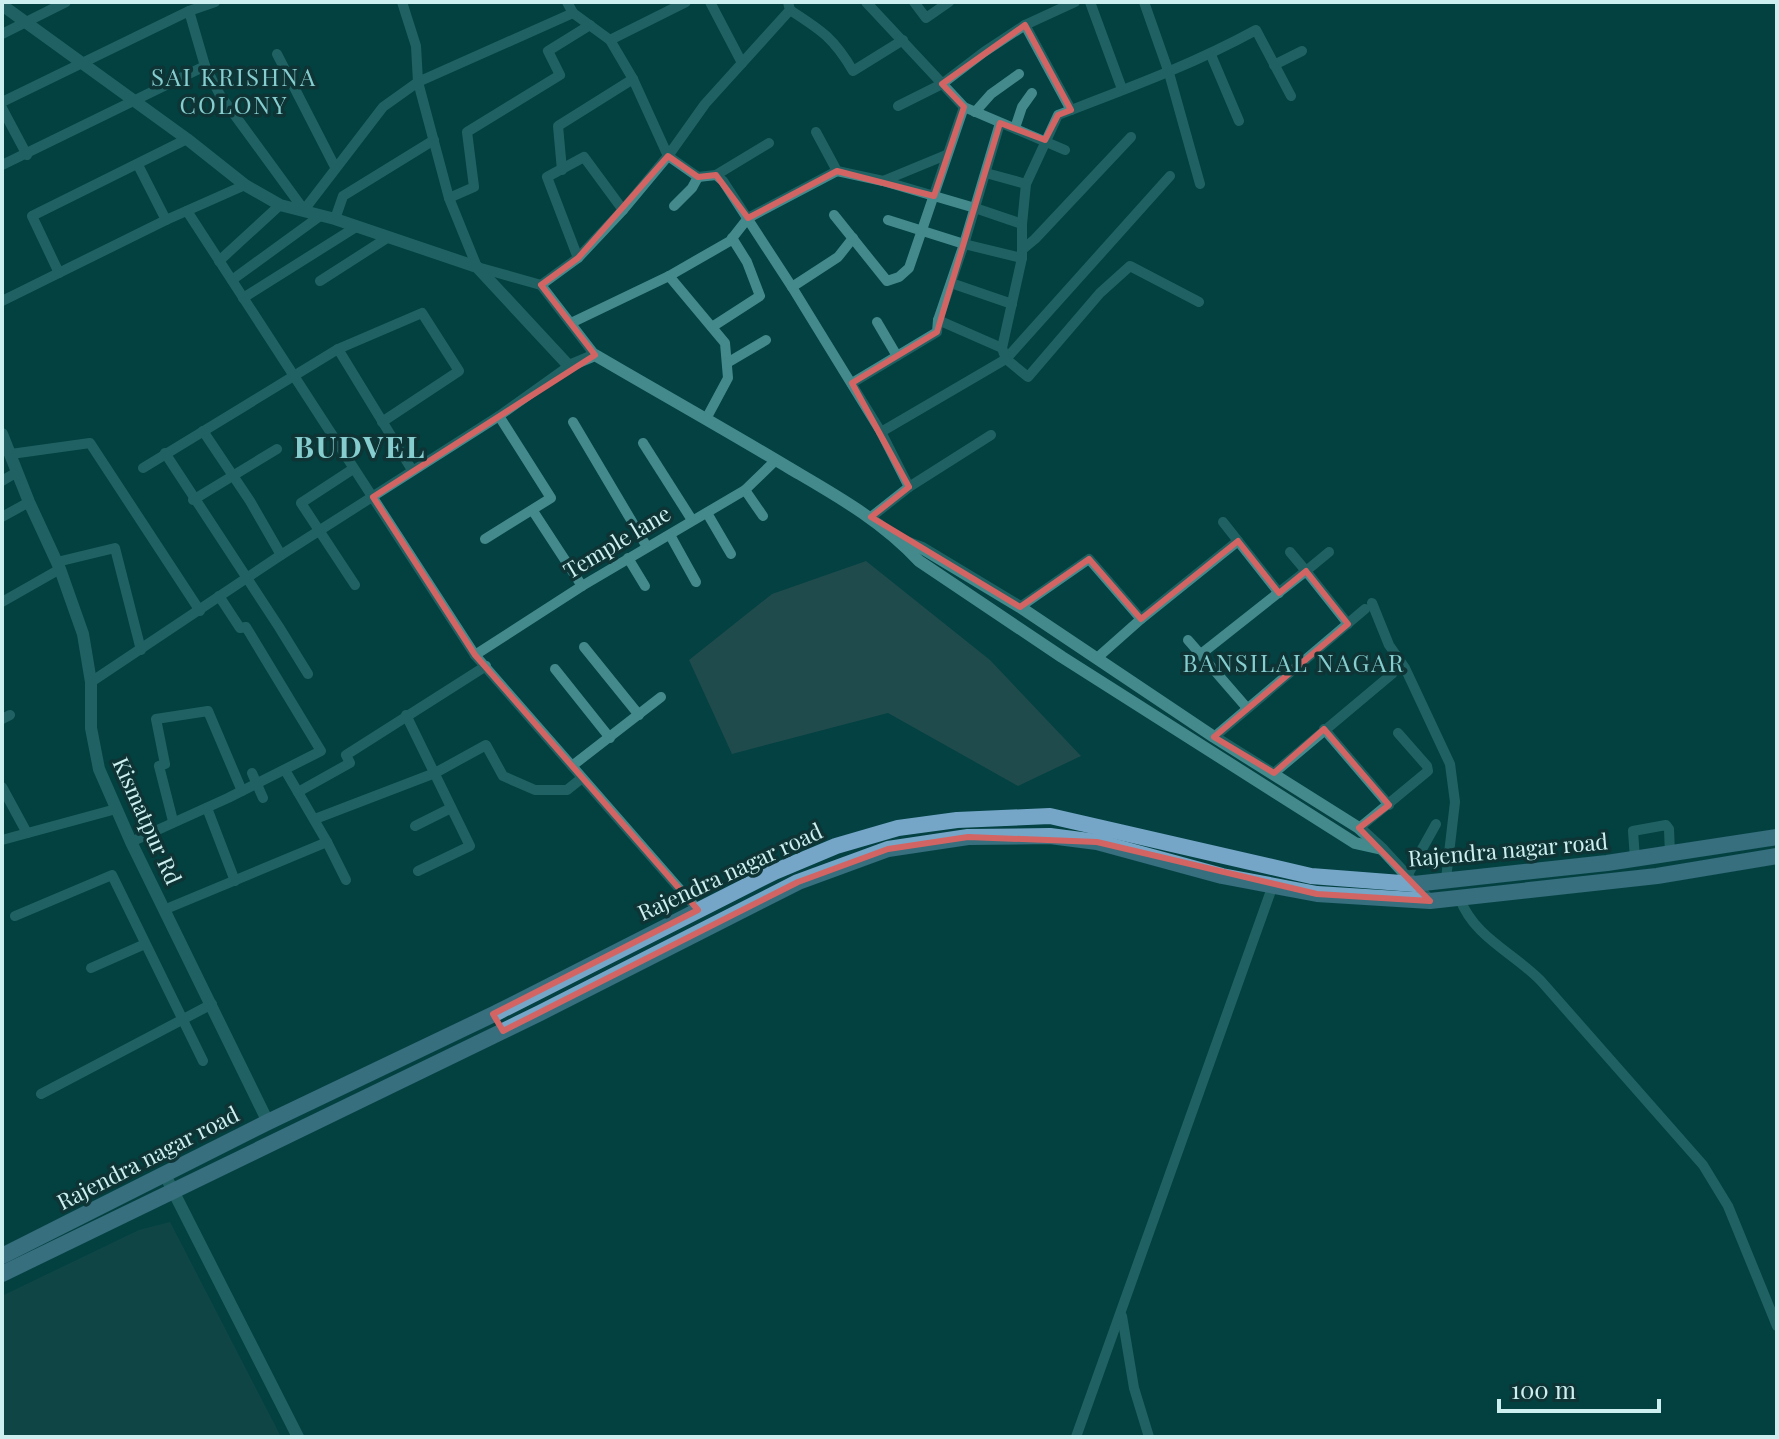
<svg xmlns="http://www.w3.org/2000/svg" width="1779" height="1439" font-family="'Playfair Display',serif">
  <rect width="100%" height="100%" fill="#034142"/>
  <g fill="#204b4c">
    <path d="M866 561 990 660 1081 756 1018 786 888 713 732 754 689 660 772 594Z"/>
    <path d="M170 1222 281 1437H2V1296L139 1230Z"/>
  </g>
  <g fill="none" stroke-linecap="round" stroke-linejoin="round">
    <g stroke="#448a8c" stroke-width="10">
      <path d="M402 2 416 46 418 82 573 13"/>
      <path d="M567 2 573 13 610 40 633 79 668 156 698 177 716 175 723 181 792 287 881 432 1006 359 1170 176"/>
      <path d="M710 2 742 63"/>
      <path d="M866 2 964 107 1065 150"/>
      <path d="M914 2 926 18 949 2"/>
      <path d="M1090 2 1122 89"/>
      <path d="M1144 2 1169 73 1200 184"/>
      <path d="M790 10C821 30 834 38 853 71L903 40"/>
      <path d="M189 11 205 66 220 95 304 210 383 107 418 82 449 198 477 267 541 285"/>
      <path d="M1025 25 1071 110"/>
      <path d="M2 34 66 2"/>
      <path d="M610 40 686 2"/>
      <path d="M277 54 335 167"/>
      <path d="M1211 55 1239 121"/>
      <path d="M1274 65 1302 51"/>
      <path d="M2 102 189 11 215 2"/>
      <path d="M898 106 942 84 984 52 1025 25 1075 2"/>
      <path d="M2 108 27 155"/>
      <path d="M975 112 991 94 1019 74"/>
      <path d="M1015 128 1022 107 1032 93"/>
      <path d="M816 132 837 171 883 181 946 155"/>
      <path d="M2 165 205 66"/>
      <path d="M138 165 166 220"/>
      <path d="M562 170 558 126 633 79"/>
      <path d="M986 173 1026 184"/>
      <path d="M716 175 769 143"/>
      <path d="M883 181 975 208 1022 224"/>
      <path d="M449 198 474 187 467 132 560 75 548 51 590 25"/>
      <path d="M674 206 692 188 698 177"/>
      <path d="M187 211 475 655 698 910"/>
      <path d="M834 215 887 281 899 277 909 268 964 107"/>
      <path d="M335 219 343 196 434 140"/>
      <path d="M888 220 964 244 1022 258"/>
      <path d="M1023 249 1035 239 1131 137"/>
      <path d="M578 258 547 177 584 157 623 210"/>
      <path d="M219 261 280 205"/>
      <path d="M59 273 32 216 187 139"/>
      <path d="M669 276 725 343 728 378 706 419"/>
      <path d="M232 280 320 216"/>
      <path d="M320 281 387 238"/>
      <path d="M951 283 1012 304"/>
      <path d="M792 287 838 257 853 238"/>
      <path d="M243 298 356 227"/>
      <path d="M2 301 166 220 245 185"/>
      <path d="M1199 302 1130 266 1100 293 1028 377 1006 359 1002 348 1022 258V224L1026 184 1058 115C1126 89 1192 65 1256 30L1291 96"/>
      <path d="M938 320 1002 348"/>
      <path d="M877 322 897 356"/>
      <path d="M571 323 669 276 730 241 748 218 837 171"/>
      <path d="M712 327 760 296 747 262 732 238"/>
      <path d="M338 349 412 470"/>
      <path d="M595 355 541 285 578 258 623 210 668 156 705 104 790 10 788 2"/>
      <path d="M727 363 766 340"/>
      <path d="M852 383 937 332 938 320 964 244 1000 123"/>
      <path d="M573 422 647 547"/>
      <path d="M203 431 250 501 281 555"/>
      <path d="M881 432 909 487 991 435"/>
      <path d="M643 443 692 520"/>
      <path d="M165 453 279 627 308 674"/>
      <path d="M11 454 90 443 200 611"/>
      <path d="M143 468 338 349 422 313 459 371 382 422"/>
      <path d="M353 469 301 503 355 585"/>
      <path d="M2 481 17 472"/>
      <path d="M745 490 763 516"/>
      <path d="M193 500 277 449"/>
      <path d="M533 511 582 586"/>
      <path d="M707 513 731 554"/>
      <path d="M2 517 29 502"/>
      <path d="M871 517 909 487"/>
      <path d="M1223 522 1279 593"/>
      <path d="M670 535 696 582"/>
      <path d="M485 539 551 498 499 416"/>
      <path d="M1290 552 1306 571 1329 552"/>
      <path d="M628 558 645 586"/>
      <path d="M57 562 115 548 141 650"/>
      <path d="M2 602 60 569"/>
      <path d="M1372 603 1389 645 1405 668 1450 764 1455 802 1446 879"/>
      <path d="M1020 607 1089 559 1141 619"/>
      <path d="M1188 640 1247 708"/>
      <path d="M584 647 639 715"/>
      <path d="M1201 654 1306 571 1348 624"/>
      <path d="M475 655 582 586 745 490 776 460"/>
      <path d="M1097 658 1141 619 1238 541"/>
      <path d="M555 669 610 738"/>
      <path d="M91 682 281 555 499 416 569 366"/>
      <path d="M406 715 470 846 418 871"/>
      <path d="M2 719 10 715"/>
      <path d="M1324 729 1389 805"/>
      <path d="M1214 737 1365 609"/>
      <path d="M572 766 661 697"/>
      <path d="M252 773 263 798"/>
      <path d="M1274 773 1392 674"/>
      <path d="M2 787 27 833"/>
      <path d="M298 792 350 763 346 755 486 666"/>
      <path d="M207 808 235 881"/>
      <path d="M315 819 435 773 486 745 503 776 535 790H567L582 778"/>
      <path d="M173 821 159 766 165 764 156 719 208 711 242 791"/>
      <path d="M415 826 451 808"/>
      <path d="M1359 828 1428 771 1427 766 1398 733"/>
      <path d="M2 840 116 809"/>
      <path d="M131 842 228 798 321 751 246 627 240 628 219 596"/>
      <path d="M327 842 346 880"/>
      <path d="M1635 859 1633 831 1666 825 1669 829 1670 854"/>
      <path d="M1407 876 1436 824"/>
      <path d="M1460 899C1474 937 1514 953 1541 981L1703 1165 1728 1206 1777 1326"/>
      <path d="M166 909 327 842 285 770"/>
      <path d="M15 916 112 875 203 1061"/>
      <path d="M91 968 145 944"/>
      <path d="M41 1094 212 1004"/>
      <path d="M1122 1316 1134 1388 1149 1437"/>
      <path d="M1076 1437 1273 885"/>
    </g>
    <g stroke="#448a8c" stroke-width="12">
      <path d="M2 5 187 139 245 185 280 205 335 219 477 267 569 366 595 355C660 393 726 430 791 469 837 496 882 521 919 561L1062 657 1355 843 1382 849"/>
      <path d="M2 434 29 502 60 569 83 634 91 682V728L99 769 131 842 268 1122"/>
      <path d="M903 541 922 548 1020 607 1214 737 1359 828 1382 849 1430 901"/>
      <path d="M165 1175 298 1437"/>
    </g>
    <g stroke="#75a6c7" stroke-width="16">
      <path d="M2 1256 268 1122 496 1013 774 872 836 846 898 828 957 820 1050 816 1311 876 1414 884 1607 863 1777 837"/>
      <path d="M2 1274 540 1013 798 882 888 849 968 837 1050 836 1097 842 1222 876 1317 894 1430 901 1657 876 1777 856"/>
    </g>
  </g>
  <path d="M0 0H1779V1439H0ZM1025 25 1071 110 1058 115 1045 140 1000 123 937 332 852 383 909 487 871 517 1020 607 1089 559 1141 619 1238 541 1279 593 1306 571 1348 624 1214 737 1274 773 1324 729 1389 805 1359 828 1430 901 1317 894 1097 842 968 837 888 849 798 882 503 1031 493 1014 698 910 475 655 373 497 595 355 541 285 578 258 668 156 698 177 716 175 748 218 837 171 934 196 964 107 942 84Z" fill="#034142" fill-opacity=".55" fill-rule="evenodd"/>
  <path fill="none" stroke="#d36464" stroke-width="6" stroke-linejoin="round" d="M1025 25 1071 110 1058 115 1045 140 1000 123 937 332 852 383 909 487 871 517 1020 607 1089 559 1141 619 1238 541 1279 593 1306 571 1348 624 1214 737 1274 773 1324 729 1389 805 1359 828 1430 901 1317 894 1097 842 968 837 888 849 798 882 503 1031 493 1014 698 910 475 655 373 497 595 355 541 285 578 258 668 156 698 177 716 175 748 218 837 171 934 196 964 107 942 84Z"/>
  <g text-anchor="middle" stroke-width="7" stroke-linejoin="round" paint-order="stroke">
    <g font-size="22" fill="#cdefef" stroke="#0e3435">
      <text transform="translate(617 542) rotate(-31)" y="8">Temple lane</text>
      <text transform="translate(147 821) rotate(66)" y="8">Kismatpur Rd</text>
      <text transform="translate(1508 850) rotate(-5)" y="8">Rajendra nagar road</text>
      <text transform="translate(730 872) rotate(-25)" y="8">Rajendra nagar road</text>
      <text transform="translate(148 1158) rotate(-27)" y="8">Rajendra nagar road</text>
    </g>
    <g font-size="24" letter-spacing="2" fill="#86cdcf" stroke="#0e3435">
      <text x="234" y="86">SAI KRISHNA<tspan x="234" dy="28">COLONY</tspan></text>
      <text x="1294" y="672">BANSILAL NAGAR</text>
    </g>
    <g font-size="30" font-weight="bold" letter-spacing="2" fill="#86cdcf" stroke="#0e3435">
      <text x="360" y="458">BUDVEL</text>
    </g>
  </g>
  <rect width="1779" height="1439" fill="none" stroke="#cdefef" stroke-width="8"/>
  <path d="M1499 1399v12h160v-12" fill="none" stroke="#cdefef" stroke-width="4"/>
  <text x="1511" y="1399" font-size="24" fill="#cdefef" stroke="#0e3435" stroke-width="6" paint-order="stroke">100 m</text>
</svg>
